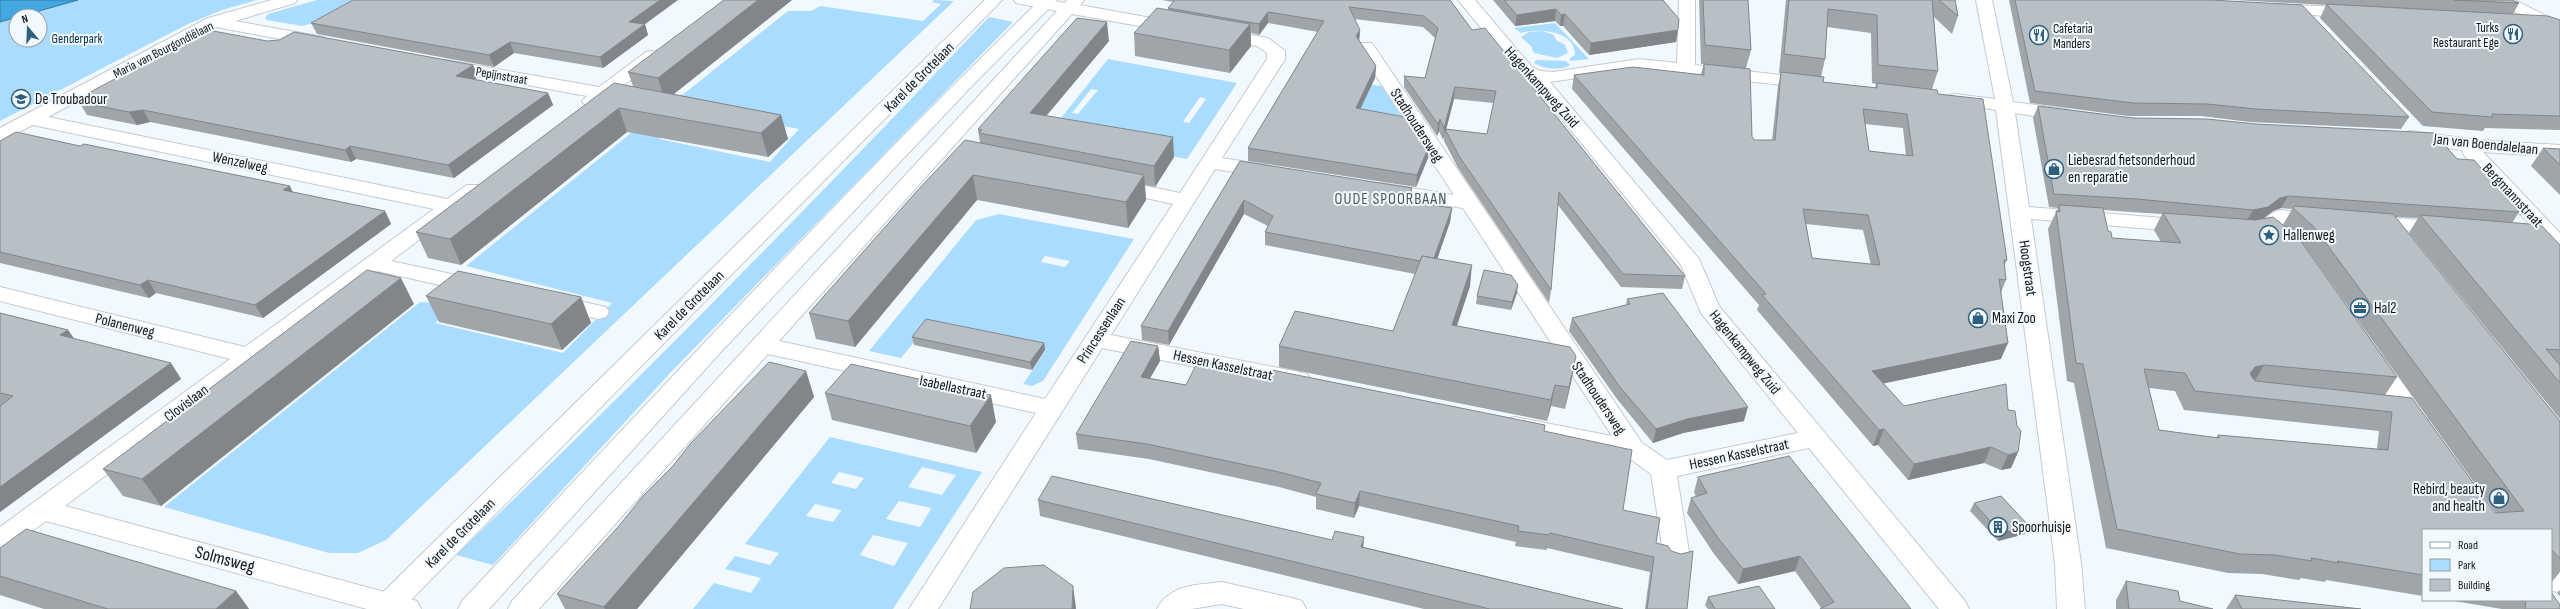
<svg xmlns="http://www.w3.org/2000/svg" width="2560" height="609" font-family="'Sofia Sans Condensed',sans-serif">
  <rect width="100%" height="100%" fill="#f1f9fe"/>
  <g fill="#a9dcfe" fill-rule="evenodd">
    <path d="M0 0H257L222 10 188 24 0 121ZM16 16H40V40H16Z"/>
    <path d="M317 0H354L313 23 302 26 267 20 265 18 268 14Z"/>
    <path d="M934 0 954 1 386 540 358 553H329L164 507 420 302 445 304 467 297 435 323 563 353 612 303 466 266 641 125 682 119 659 139 770 162 799 129 621 95 676 100 788 11H811L820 6 923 21 941 4 932 2Z"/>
    <path d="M989 17 1013 22 670 373 493 565 456 555C638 381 815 201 989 17Z"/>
    <path d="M1555 23 1589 59 1571 61 1569 59 1575 55C1575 30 1538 28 1521 33L1514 28Z"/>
    <path d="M1542 31 1554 35 1556 40 1565 45 1568 53 1557 58 1534 53 1531 46 1521 37 1529 32Z"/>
    <path d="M1108 59 1237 83 1187 159 1072 139 1030 157ZM1091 89 1098 90 1078 114 1072 113ZM1200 97 1206 99 1189 123 1183 122Z"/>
    <path d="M1536 60 1566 61 1570 65C1560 71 1543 69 1534 63Z"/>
    <path d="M1362 84 1382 86 1408 127 1343 118Z"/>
    <path d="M999 214 1134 239 1043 381 1032 386 1023 384 1046 350 928 325 901 358 869 351 976 220ZM1045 256 1070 261 1065 267 1041 262Z"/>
    <path d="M830 437 982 472 893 609H693L714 583 751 593 761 578 725 569 735 556 770 565 779 553 745 544ZM922 467 956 475 942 495 908 487ZM839 472 864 478 856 489 831 483ZM899 501 931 508V509L920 527 886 519ZM815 504 841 510V511L833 522 806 516ZM873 535 908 543 894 566 860 555Z"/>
  </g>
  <path fill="#43a7e1" stroke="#357ba4" d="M0 0H78L0 22Z"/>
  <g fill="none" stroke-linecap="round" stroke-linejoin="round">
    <g stroke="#c4cbd0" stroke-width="2">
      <g id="minor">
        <path d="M272 0H297L295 3 235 21 324 37 326 41 324 45 318 46 216 27 48 117 447 199 467 185H481L484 189 481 193 391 261 484 281 487 286 484 291 476 293 377 271 65 506 407 598 417 601 421 609H367L46 521 9 548 0 551V527L230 359 0 301V287L245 347 434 209 33 125 0 141V128L208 18Z"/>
        <path d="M1014 0H1049L1065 3 1067 0H1084L1080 5 1173 22 1181 27 1173 32 1072 14 779 341 1045 399 1173 204 1110 190 1107 186 1110 182 1117 180 1180 193 1267 59V53L1257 46 1216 39 1214 35 1216 31 1222 30 1268 38 1285 51V59L1222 158 1266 165 1273 167 1276 171 1273 175 1266 177 1215 169 1111 335 1299 372 1307 374 1311 380 1307 386 1299 388 1102 348 938 609H909L1036 413 768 354 539 609H508L512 601 1057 11 1016 3Z"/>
        <path d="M1458 0H1475L1532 67 1540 71 1553 72 1639 59 1677 63 1679 0H1695V65L1815 79 1818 83 1815 87 1809 88 1639 69 1550 82 1699 259 1719 306 1965 601 1969 609H1939L1809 448 1677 476 1690 558 1687 565 1677 568 1667 565 1664 558 1651 474 1626 456 1506 431 1503 425 1506 419 1515 417 1612 436 1463 208 1381 195 1374 193 1371 189 1374 185 1381 183 1454 195 1357 47 1360 43H1372L1642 443 1667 460 1798 433 1701 313 1681 265 1530 80 1520 75Z"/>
        <path d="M1976 0H1992L2013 102 2065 109 2071 111 2074 115 2071 119 2065 121 2015 113 2029 207 2187 220 2194 222 2197 226 2194 230 2187 232 2031 219 2081 563 2085 609H2057L2055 563 1996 110 1955 104 1949 103 1946 99 1949 95 1955 94 1995 99Z"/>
        <path d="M2495 0H2515L2560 23V35L2497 3Z"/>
        <path d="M2277 4 2353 8 2361 13 2353 18 2271 12 2269 9 2271 6Z"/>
        <path d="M652 51 658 52 661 56 658 60 597 105H585L582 101 587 96 446 70 440 69 437 65 440 61 446 60 599 87 646 52Z"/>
        <path d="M2410 131 2478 140 2560 145V157L2483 152 2560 233V251L2553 249 2464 155 2462 150 2403 141 2401 137 2403 133Z"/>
        <path d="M2281 210 2326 215 2329 219 2326 223 2319 225 2285 222C2274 232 2257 238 2242 234L2239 230 2242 226 2261 221 2274 212Z"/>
        <path d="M2371 216 2444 222 2451 224 2454 228 2451 232 2444 234 2364 226 2361 222 2364 218Z"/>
        <path d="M556 296 606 307 609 312 606 317 598 319 548 308 545 303 548 298Z"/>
        <path d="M2375 353 2383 356 2426 415 2429 421 2426 427 2417 429 2408 427 2363 361 2367 356Z"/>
        <path d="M2551 569 2560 570V592L2551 591Z"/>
        <path d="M1222 582 1292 598 1302 601 1306 609H1244L1222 604 1191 609H1157C1170 584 1198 585 1222 582Z"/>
      </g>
    </g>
    <g stroke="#c4cbd0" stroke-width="2">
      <g id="major">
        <path d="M985 0H1002L402 609H370L374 601Z"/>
        <path d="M1040 0H1057L968 90 719 354 489 609H458L462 601C652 398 841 194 1040 0Z"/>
      </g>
    </g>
    <use href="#minor" fill="#fff" fill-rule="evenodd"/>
    <use href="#major" fill="#fff" fill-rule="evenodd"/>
  </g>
  <g fill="#9fa5a9" fill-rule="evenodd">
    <path d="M792 0 674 94 781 115 788 139 768 157 627 132 461 265 428 258 416 232 633 86 628 72Z"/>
    <path d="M1162 0H1450L1472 30 1685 276 1682 289 1621 287 1558 205 1551 290 1549 303 1458 168 1444 141V136L1443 140 1439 131 1437 136 1404 87V76L1425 78 1435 38 1423 27 1354 19 1360 30 1359 41 1376 66 1375 78 1360 109 1428 158 1416 187 1248 161V148L1318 32 1268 23 1259 35 1251 33V46L1230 73 1135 56 1134 33 1168 10V8L1173 2ZM1454 99 1494 103 1487 134 1446 129Z"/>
    <path d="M1493 0H1663L1678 30 1676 42 1589 55 1563 26H1560L1555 21 1515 26Z"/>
    <path d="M1699 0H1748L1751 50 1746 68 1752 137 1755 140H1772L1778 86 1781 73H1779L1786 0H1955L1958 16 1952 34 1934 17 1938 71 1932 89 1938 94 2007 260 2004 266 2006 280 2001 292V359L1883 383 1904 406 2008 410 2018 452 2011 468 2001 470 1984 463 1908 480 1878 445 1873 446 1757 310 1759 305 1572 89 1574 75 1701 74 1704 64H1701ZM1827 27 1871 33 1872 83 1876 84 1875 88 1823 82 1821 77 1825 59ZM1865 124 1903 128 1906 156 1869 151ZM1806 224 1863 230 1871 265 1812 258Z"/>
    <path d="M2009 0H2211L2409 117 2401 129 2250 122 2201 116H2128L2030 103Z"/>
    <path d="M2234 0H2512L2519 3 2513 14 2560 20V130L2485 128 2483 131 2423 126 2320 18 2326 5Z"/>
    <path d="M311 23 645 24 648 35 603 68 514 53 494 67 317 34Z"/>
    <path d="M267 41 473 65 478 77 474 80 548 93 553 105 454 178 356 159 351 162 150 122 137 125 87 115 79 102 86 99 84 96Z"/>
    <path d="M1109 41 1046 116 1174 157 1155 187 1145 185 1146 200 1128 228 977 200 855 347 816 339 809 313 980 143 978 129Z"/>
    <path d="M2038 106 2457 159 2519 212 2512 223 2560 245V419L2409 233 2418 218 2395 217 2560 421V572L2551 583V530H2423V596L2326 580 2325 582 2301 578 2299 580 2262 574 2228 573 2106 548 2074 383 2067 381 2048 229 2058 208 2049 207 2033 118ZM2281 208 2292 209 2283 225 2263 219 2273 211ZM2103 210 2131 212 2162 214 2154 230 2161 242 2112 238 2108 231ZM2302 243 2304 245 2496 513H2495L2385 395 2397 377ZM2149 388 2175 391 2184 410 2379 431 2377 449 2218 435 2216 438 2159 430Z"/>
    <path d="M0 141 293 192 385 211 391 224 263 318 156 293 149 298 0 263Z"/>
    <path d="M2543 148 2560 149V195L2531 166Z"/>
    <path d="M1240 161 1411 201 1452 208 1450 222 1437 259 1470 286 1457 326 1572 378 1565 409 1551 406 1547 421 1279 367V346L1393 331 1415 274 1265 245V232L1268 226 1244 214 1169 345 1142 340 1141 326Z"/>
    <path d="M1517 293 1511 310 1476 304 1477 296Z"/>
    <path d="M426 296 581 297 591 323 562 350 439 322Z"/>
    <path d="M1627 299 1744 421 1683 433 1653 443 1617 399 1569 331 1572 318 1626 306Z"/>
    <path d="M414 304 161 506 123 496 103 469Z"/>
    <path d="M0 313 68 330 74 339 171 363 181 379 0 512Z"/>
    <path d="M912 337 1044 343 1045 350 1032 370 914 345Z"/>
    <path d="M1158 346 1160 361 1150 378 1186 385 1270 375 1545 425 1544 432 1656 543 1687 609H1645L1650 572 1547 548V550L1515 546 1516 542 1359 506 1354 518 1316 509V497L1279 487 1149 459 1078 449 1076 434Z"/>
    <path d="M806 371 814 397 637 609H565L557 594Z"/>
    <path d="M825 393 996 422 976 453 832 420Z"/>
    <path d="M1698 477 1911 609 1821 608 1795 571 1738 584 1714 554 1687 513 1691 498 1696 497 1694 492Z"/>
    <path d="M1038 500 1364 547 1623 609H1424L1040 516Z"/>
    <path d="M1974 503 2025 534 1998 541 1970 511Z"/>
    <path d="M0 548 236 591 249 609H44L0 595Z"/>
    <path d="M2126 581 2180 601 2213 609H2116V600Z"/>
    <path d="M2560 590V596L2557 593Z"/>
    <path d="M2235 595 2361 609H2226Z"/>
    <path d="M1708 597 1775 609H1708L1705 605Z"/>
    <path d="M2448 600H2551L2560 609H2502Z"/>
  </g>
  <g fill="#82868a">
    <path d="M660 0H678L633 33 629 22Z"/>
    <path d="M758 0H792L665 101 658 78Z"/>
    <path d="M1556 9 1555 21 1515 26 1517 15Z"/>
    <path d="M1268 12V23L1259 35V24Z"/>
    <path d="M1565 14 1563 26H1560L1561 15Z"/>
    <path d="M1107 22 1109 41 1032 133 1030 113Z"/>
    <path d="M645 24 648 35 603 68 600 57Z"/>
    <path d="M1250 24 1251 46 1230 73 1229 50Z"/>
    <path d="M1360 30 1359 42 1356 36Z"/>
    <path d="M1678 30 1676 42 1589 55 1591 43Z"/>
    <path d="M510 42 514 53 494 67 489 55Z"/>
    <path d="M473 65 478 77 461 89 456 76Z"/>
    <path d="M1376 66 1375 78 1355 120 1356 108Z"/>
    <path d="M1455 87 1454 99 1446 130 1445 129 1443 140 1444 128Z"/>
    <path d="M548 93 553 105 454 178 448 165Z"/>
    <path d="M619 108 627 132 461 265 450 239Z"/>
    <path d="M143 110 150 122 137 125 129 112Z"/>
    <path d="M781 115 788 139 768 157 761 133Z"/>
    <path d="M1440 119 1439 131 1437 136 1438 124Z"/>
    <path d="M1173 137 1174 157 1155 187 1154 166Z"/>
    <path d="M350 146 356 159 351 162 345 150Z"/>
    <path d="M1429 146 1428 158 1416 187 1417 175Z"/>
    <path d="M973 175 977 200 855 347 848 321Z"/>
    <path d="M1144 175 1146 200 1128 228 1126 202Z"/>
    <path d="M290 186 296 199 283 190Z"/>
    <path d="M1412 188 1411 201H1406Z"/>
    <path d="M2288 196 2281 208 2273 211 2261 220 2246 222 2253 210 2280 198Z"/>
    <path d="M1244 200V214L1169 345 1168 331Z"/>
    <path d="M1452 208 1450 222 1431 277 1432 263Z"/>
    <path d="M385 211 391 224 263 318 255 305Z"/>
    <path d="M1472 265 1470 286 1450 346 1452 325Z"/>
    <path d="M401 278 414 304 161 506 142 479Z"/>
    <path d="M148 280 156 293 149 298 140 285Z"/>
    <path d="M1518 285 1517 293 1511 310 1512 302Z"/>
    <path d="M581 297 591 323 562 350 551 324Z"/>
    <path d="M68 330 79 346 60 335Z"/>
    <path d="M1044 343 1045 350 1032 370 1030 362Z"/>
    <path d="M2008 343 2001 359 1867 387 1872 371Z"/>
    <path d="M1158 346 1160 361 1142 392 1141 377Z"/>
    <path d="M1576 356 1572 378 1565 409 1569 387Z"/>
    <path d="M171 363 181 379 0 512V487Z"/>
    <path d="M2264 365 2253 384 2250 374 2255 367Z"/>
    <path d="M806 371 814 397 637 609H605L604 607Z"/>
    <path d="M1555 385 1551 406 1547 421 1551 400Z"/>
    <path d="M991 395 996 422 976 453 970 426Z"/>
    <path d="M1748 407 1744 421 1683 433 1653 443 1656 429 1687 419Z"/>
    <path d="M1884 429 1878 445 1873 446 1879 430Z"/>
    <path d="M1991 447 1984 463 1908 480 1914 464Z"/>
    <path d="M2018 452 2011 468 2001 470 2008 455Z"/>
    <path d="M1360 491 1359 506 1354 518 1355 503Z"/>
    <path d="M2029 526 2025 534 1998 541 2001 533Z"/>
    <path d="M1364 537 1363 552 1361 547Z"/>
    <path d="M1800 556 1795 571 1738 584 1743 569Z"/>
    <path d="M1073 586 1076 608V609H1072Z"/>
    <path d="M236 591 249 609H216Z"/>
  </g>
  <g fill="#b9c0c5" stroke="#82868a" fill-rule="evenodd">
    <path d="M353 0H660L629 22 645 24 600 57 510 42 489 55 311 23Z"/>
    <path d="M724 0H758L658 78 628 72Z"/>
    <path d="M1175 0H1450L1472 30 1485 28 1685 276 1623 274 1559 192 1551 290 1459 156 1445 129 1487 134 1496 91 1455 87 1444 128 1440 119 1438 124 1404 76 1425 78 1438 28 1424 16 1349 7 1360 30 1356 36 1376 66 1356 108 1410 118 1429 146 1417 175 1248 148 1324 21 1268 12 1259 24 1168 8Z"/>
    <path d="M1504 0H1663L1679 19 1678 30 1591 43 1565 14 1561 15 1556 9 1517 15Z"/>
    <path d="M1703 0H1748L1751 50 1705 45Z"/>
    <path d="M1789 0H1932L1938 71 1878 65 1877 15 1828 9 1825 59 1784 54Z"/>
    <path d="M1939 0H1955L1958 16Z"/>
    <path d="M2015 0H2211L2302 5 2409 117 2256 109 2207 104 2133 103 2035 91Z"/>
    <path d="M2454 0H2512L2519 3Z"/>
    <path d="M2326 4 2548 16 2560 20V116L2492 114V117L2432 112Z"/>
    <path d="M1157 8 1250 24 1229 50 1134 33Z"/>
    <path d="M1077 18 1107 22 1030 113 1173 137 1154 166 979 133 982 130 978 129Z"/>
    <path d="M208 30 267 41 279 40 294 32 473 65 456 76 548 93 448 165 350 146 345 150 143 110 129 112 79 102 90 97 84 96 94 90Z"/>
    <path d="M1704 64 1750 69 1752 137 1755 140H1775L1781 72 1824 77 1823 82 1877 88V83L1937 90 1938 94 1983 99 2007 260H2004L2006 280 1999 279 2008 343 1872 371 1904 406 2006 384 2008 410 2015 411 2017 426 2021 431 2018 452 2008 455 1991 447 1914 464 1884 429 1879 430 1762 295 1766 294 1574 75 1633 67 1704 75ZM1863 109 1907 114 1913 156 1869 151ZM1803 209 1868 215 1880 265 1812 258Z"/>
    <path d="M614 83 781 115 761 133 619 108 450 239 416 232Z"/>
    <path d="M2038 106 2133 118 2207 119 2256 124 2434 133 2457 159 2474 160 2519 212 2288 196 2280 198 2268 207 2253 210 2137 199 2054 194Z"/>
    <path d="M16 132 80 146 84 144 290 186 283 190 385 211 255 305 148 280 140 285 0 252V141Z"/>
    <path d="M965 140 1144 175 1126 202 973 175 848 321 809 313 917 191Z"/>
    <path d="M2543 148 2560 149V165Z"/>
    <path d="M1240 161 1412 188 1406 201 1452 208 1434 258 1422 256 1420 261 1265 232 1273 216 1244 200 1168 331 1141 326Z"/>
    <path d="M2059 205 2103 208 2108 231 2111 232 2112 238 2181 243 2163 213 2255 220 2273 217 2298 237 2397 377 2264 365 2255 367 2250 374 2255 381 2412 398 2495 513 2524 511 2314 227 2293 208 2295 206 2393 214 2560 421V559L2551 549V530H2423V575L2337 561 2339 563 2311 558 2312 561 2275 555 2240 554 2117 529 2083 364 2076 363 2056 211 2060 212ZM2144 369 2185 373 2195 391 2392 412 2388 450 2218 435 2219 438 2159 430Z"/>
    <path d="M2420 215 2541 225 2560 245V350L2546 349 2560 365V383Z"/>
    <path d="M1422 256 1472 265 1452 325 1570 347 1576 356 1569 387 1555 385 1551 400 1279 346 1295 311 1393 331Z"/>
    <path d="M367 270 401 278 142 479 103 469Z"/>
    <path d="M1484 270 1511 275 1518 285 1512 302 1477 296Z"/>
    <path d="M458 271 581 297 551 324 426 296Z"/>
    <path d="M1663 293 1748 407 1687 419 1656 429 1619 386 1572 318 1630 304 1627 299Z"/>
    <path d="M0 313 68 330 60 335 171 363 0 487V406L13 396 0 393Z"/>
    <path d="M926 319 1044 343 1030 362 912 337Z"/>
    <path d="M1131 341 1158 346 1141 377 1186 385 1198 361 1270 375 1272 370 1545 425 1544 431 1632 450 1623 510 1660 518 1656 543 1668 546 1671 551 1681 554 1693 551 1687 609H1647L1654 557 1550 533 1549 535 1518 531 1519 526 1360 491 1355 503 1316 494 1321 483 1279 472 1147 444 1076 434Z"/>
    <path d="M769 362 806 371 604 607 557 594 618 527 643 496 672 467 691 443Z"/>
    <path d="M851 364 991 395 970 426 825 393Z"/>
    <path d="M1789 456 1911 609H1820L1834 602 1800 556 1743 569 1718 538 1691 498 1707 493 1698 477Z"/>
    <path d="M1052 476 1332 540 1335 531 1364 537 1361 547 1623 609H1490L1038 500Z"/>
    <path d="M2001 496 2029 526 2001 533 1974 503Z"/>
    <path d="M26 529 236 591 216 609H108L0 576V548Z"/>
    <path d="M1044 565 1073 586 1072 609H970L973 592 1004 568Z"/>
    <path d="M2126 581 2178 591 2180 601 2213 609H2129Z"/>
    <path d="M1759 586 1775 609H1715L1708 597Z"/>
    <path d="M2551 592 2560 605V609H2525L2526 600H2551Z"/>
    <path d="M2235 595 2361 609H2242Z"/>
  </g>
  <defs>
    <g id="restaurant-ring" transform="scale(1)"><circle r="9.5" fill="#f1f9fe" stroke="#2e5f7d" stroke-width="1.5"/><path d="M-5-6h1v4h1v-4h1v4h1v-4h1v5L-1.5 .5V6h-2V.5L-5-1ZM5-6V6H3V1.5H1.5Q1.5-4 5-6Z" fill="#2e5f7d"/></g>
    <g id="school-ring" transform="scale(1)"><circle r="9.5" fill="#f1f9fe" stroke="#2e5f7d" stroke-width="1.5"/><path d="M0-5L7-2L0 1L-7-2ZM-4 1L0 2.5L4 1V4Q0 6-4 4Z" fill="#2e5f7d"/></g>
    <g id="shop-ring" transform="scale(1)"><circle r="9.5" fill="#f1f9fe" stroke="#2e5f7d" stroke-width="1.5"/><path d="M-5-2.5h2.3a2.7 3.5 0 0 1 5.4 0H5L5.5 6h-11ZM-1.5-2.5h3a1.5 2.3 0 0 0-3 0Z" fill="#2e5f7d"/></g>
    <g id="sight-ring" transform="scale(1)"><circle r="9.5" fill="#f1f9fe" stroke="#2e5f7d" stroke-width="1.5"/><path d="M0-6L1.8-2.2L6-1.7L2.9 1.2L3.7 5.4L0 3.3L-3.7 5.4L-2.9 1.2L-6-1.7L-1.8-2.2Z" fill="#2e5f7d"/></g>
    <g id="office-ring" transform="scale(1)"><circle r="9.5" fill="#f1f9fe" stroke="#2e5f7d" stroke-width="1.5"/><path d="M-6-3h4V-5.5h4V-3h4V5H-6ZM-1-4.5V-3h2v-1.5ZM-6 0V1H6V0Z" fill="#2e5f7d"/></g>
    <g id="building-ring" transform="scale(1)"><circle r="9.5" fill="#f1f9fe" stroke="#2e5f7d" stroke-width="1.5"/><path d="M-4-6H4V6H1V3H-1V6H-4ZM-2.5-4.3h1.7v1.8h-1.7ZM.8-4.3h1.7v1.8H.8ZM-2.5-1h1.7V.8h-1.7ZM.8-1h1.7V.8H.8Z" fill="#2e5f7d"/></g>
  </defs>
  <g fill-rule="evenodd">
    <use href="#restaurant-ring" x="2513" y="34"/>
    <use href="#restaurant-ring" x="2039" y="35"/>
    <use href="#school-ring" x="21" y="99"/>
    <use href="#shop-ring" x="2054" y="169"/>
    <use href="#sight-ring" x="2269" y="235"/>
    <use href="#office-ring" x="2360" y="308"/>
    <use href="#shop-ring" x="1978" y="318"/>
    <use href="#shop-ring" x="2499" y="498"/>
    <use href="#building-ring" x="1998" y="527"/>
  </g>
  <g text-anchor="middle" stroke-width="4" stroke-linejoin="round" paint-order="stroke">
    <g font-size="13" fill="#131517" stroke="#f1f9fe" text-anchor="end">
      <text x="2499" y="32">Turks<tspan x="2499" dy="15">Restaurant Ege</tspan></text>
      <text x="2053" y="33" text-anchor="start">Cafetaria<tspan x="2053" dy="15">Manders</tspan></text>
    </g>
    <g font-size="13" fill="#063249" stroke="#f1f9fe">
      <text x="77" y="43">Genderpark</text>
    </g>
    <g font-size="13" fill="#131517" stroke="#f1f9fe">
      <text transform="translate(163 49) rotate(-27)" y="5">Maria van Bourgondiëlaan</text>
      <text transform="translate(502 75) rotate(10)" y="5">Pepijnstraat</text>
    </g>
    <g font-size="15" fill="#131517" stroke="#f1f9fe">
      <text transform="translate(919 77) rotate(-45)" y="5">Karel de Grotelaan</text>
      <text transform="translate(1542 87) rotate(48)" y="5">Hagenkampweg Zuid</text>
      <text transform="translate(1417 125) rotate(57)" y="5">Stadhoudersweg</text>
      <text transform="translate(2486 144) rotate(6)" y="5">Jan van Boendalelaan</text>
      <text transform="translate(240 162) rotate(12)" y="5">Wenzelweg</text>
      <text transform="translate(2513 195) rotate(47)" y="5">Bergmannstraat</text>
      <text transform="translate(2028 268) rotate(82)" y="5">Hoogstraat</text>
      <text transform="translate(689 305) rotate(-45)" y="5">Karel de Grotelaan</text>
      <text transform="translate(125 325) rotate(14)" y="5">Polanenweg</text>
      <text transform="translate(1101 330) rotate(-57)" y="5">Princessenlaan</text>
      <text transform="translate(1745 352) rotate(51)" y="5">Hagenkampweg Zuid</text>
      <text transform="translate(1223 365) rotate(12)" y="5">Hessen Kasselstraat</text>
      <text transform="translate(953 387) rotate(12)" y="5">Isabellastraat</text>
      <text transform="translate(1599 398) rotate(56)" y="5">Stadhoudersweg</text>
      <text transform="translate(186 403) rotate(-37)" y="5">Clovislaan</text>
      <text transform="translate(1739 454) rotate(-12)" y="5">Hessen Kasselstraat</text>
      <text transform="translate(460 533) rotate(-45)" y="5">Karel de Grotelaan</text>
    </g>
    <g font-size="15" fill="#131517" stroke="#f1f9fe" text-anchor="start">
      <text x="35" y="104">De Troubadour</text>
      <text x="2068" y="165">Liebesrad fietsonderhoud<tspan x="2068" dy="17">en reparatie</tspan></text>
      <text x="2283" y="240">Hallenweg</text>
      <text x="2374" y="313">Hal2</text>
      <text x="1992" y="323">Maxi Zoo</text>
      <text x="2485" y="494" text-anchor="end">Rebird, beauty<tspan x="2485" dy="17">and health</tspan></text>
      <text x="2012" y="532">Spoorhuisje</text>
    </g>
    <g font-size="16" letter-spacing="1" fill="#4f555a" stroke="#f1f9fe">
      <text x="1391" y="204">OUDE SPOORBAAN</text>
    </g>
    <g font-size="18" fill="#131517" stroke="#f1f9fe">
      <text transform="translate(225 559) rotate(15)" y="6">Solmsweg</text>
    </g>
  </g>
  <rect x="2422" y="529" width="130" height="72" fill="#f1f9fe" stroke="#989ea2"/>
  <rect x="2430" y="542" width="20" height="6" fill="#ffffff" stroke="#989ea2"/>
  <text x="2458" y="549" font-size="12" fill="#131517">Road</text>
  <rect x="2430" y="559" width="20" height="12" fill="#a9dcfe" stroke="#989ea2"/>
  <text x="2458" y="569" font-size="12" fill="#131517">Park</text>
  <rect x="2430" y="579" width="20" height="12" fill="#b9c0c5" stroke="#989ea2"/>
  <text x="2458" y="589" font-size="12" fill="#131517">Building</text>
  <g transform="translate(28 28) rotate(341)"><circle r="19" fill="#f1f9fe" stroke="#989ea2"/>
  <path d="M0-3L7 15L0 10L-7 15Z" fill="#2e5f7d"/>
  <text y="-6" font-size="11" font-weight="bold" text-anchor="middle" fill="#131517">N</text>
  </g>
</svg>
